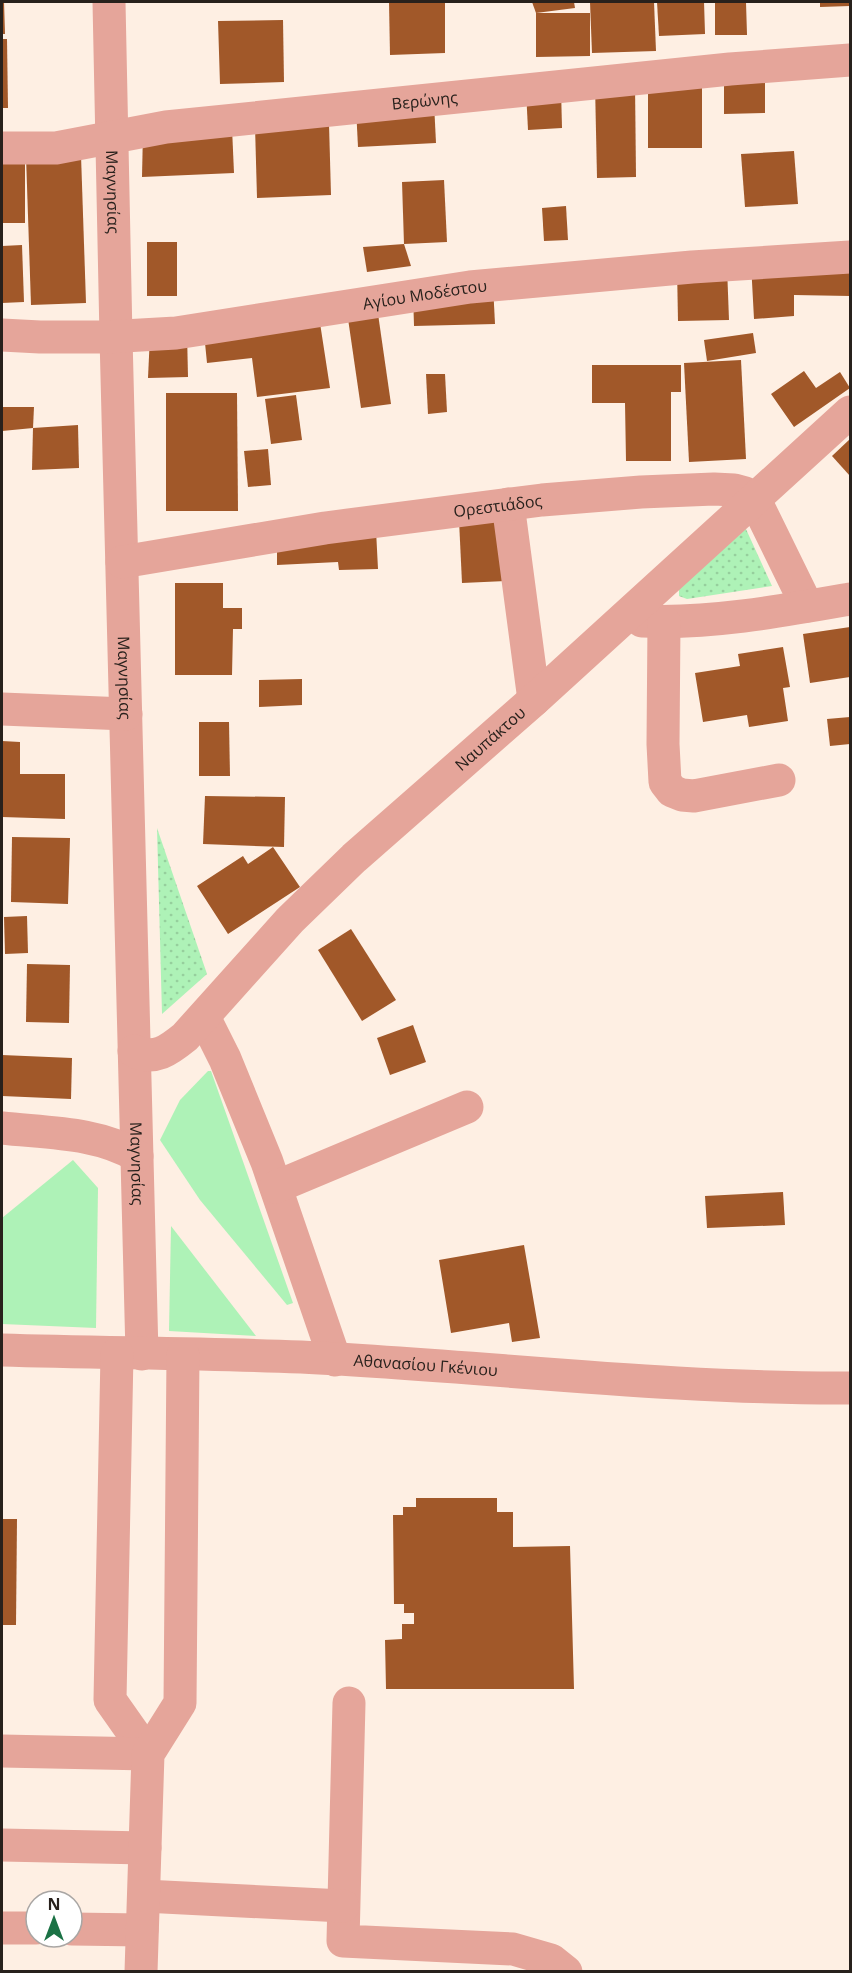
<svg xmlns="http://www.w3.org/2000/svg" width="852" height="1973" font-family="'Open Sans',sans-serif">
  <defs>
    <pattern id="grass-dots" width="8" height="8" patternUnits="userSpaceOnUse" patternTransform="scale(1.5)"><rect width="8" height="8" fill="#aef2b7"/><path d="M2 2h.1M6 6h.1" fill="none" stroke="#96cf9d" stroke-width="1.8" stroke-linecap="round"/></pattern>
  </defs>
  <rect width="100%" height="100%" fill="#feefe3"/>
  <g fill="url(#grass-dots)">
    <path d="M745 527 772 586 687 599 679 596V588Z"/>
    <path d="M157 828 207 974 162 1014Z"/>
  </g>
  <g fill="#aef2b7">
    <path d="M208 1071H211L293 1303 287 1305 200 1200 160 1140 180 1100Z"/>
    <path d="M73 1160 98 1188 96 1328 2 1324V1218Z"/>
    <path d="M171 1226 256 1336 169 1331Z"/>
  </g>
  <g fill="#a15829">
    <path d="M2 2H4L5 34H2Z"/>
    <path d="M389 2H445V53L390 55Z"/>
    <path d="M532 2H574L575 8 536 13Z"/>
    <path d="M590 2H654L656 51 592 53Z"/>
    <path d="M657 2H704L705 34 659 36Z"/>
    <path d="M715 2H746L747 35H715Z"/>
    <path d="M820 2H850V6L820 7Z"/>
    <path d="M536 13H590V56L536 57Z"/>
    <path d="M283 20 284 82 220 84 218 21Z"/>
    <path d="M2 39H7L8 108H2Z"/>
    <path d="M724 72H765V113L724 114Z"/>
    <rect x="648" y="78" width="54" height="70"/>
    <path d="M635 84 636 177 597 178 595 85Z"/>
    <path d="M561 89 562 128 528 130 526 90Z"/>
    <path d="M434 103 436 143 358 147 356 108Z"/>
    <path d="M329 124 331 195 257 198 255 126Z"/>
    <path d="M232 128 234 173 142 177 143 131Z"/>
    <path d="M794 151 798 204 745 207 741 154Z"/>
    <path d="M81 155 86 303 31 305 26 156Z"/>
    <rect x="2" y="156" width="23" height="67"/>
    <path d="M444 180 447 242 404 244 402 182Z"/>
    <path d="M566 206 568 240 544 241 542 208Z"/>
    <rect x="147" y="242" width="30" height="54"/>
    <path d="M404 244 411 266 367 272 363 247Z"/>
    <path d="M22 245 24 302 2 303V246Z"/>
    <path d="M850 257V296L794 295V316L754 319 751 263Z"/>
    <path d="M727 267 729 320 678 321 677 268Z"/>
    <path d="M493 285 495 324 414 326 413 294Z"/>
    <path d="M376 300 391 404 361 408 346 305Z"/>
    <path d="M318 310 330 388 257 397 252 358 207 363 205 343Z"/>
    <path d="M187 333 188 377 148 378 150 335Z"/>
    <path d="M753 333 756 353 707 361 704 340Z"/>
    <path d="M741 360 746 459 689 462 684 363Z"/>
    <path d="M592 365H681V392H671V461H626L625 403H592Z"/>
    <path d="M804 371 816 388 840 372 850 388 794 427 771 394Z"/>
    <path d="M426 374H445L447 412 428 414Z"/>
    <path d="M166 393H237L238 511H166Z"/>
    <path d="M296 395 302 440 271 444 265 399Z"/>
    <path d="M2 407H34L33 428 2 431Z"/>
    <path d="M78 425 79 468 32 470 33 428Z"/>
    <path d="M850 439V476L832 456Z"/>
    <path d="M268 449 271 485 248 487 244 451Z"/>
    <path d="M503 517 506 581 462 583 459 520Z"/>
    <path d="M376 530 378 569 339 570 338 562 277 565V536Z"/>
    <path d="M175 583H223V608H242V629H233L232 675H175Z"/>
    <path d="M850 627V677L810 683 803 634Z"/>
    <path d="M783 647 790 687 783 688 788 721 749 727 747 715 703 722 695 673 740 666 738 654Z"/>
    <path d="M302 679V705L259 707V680Z"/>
    <path d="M850 717V744L830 746 827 719Z"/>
    <path d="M199 722H229L230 776H199Z"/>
    <path d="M2 741 20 742V774H65V819L2 817Z"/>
    <path d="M205 796 285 797 284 847 203 844Z"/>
    <path d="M12 837 70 838 68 904 11 902Z"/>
    <path d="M273 847 300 887 228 934 197 886 243 856 248 864Z"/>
    <path d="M27 916 28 953 5 954 4 917Z"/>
    <path d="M351 929 396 1000 362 1021 318 950Z"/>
    <path d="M27 964 70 965 69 1023 26 1022Z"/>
    <path d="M413 1025 426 1062 390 1075 377 1038Z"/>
    <path d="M2 1055 72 1058 71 1099 2 1096Z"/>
    <path d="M783 1192 785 1225 707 1228 705 1196Z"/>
    <path d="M524 1245 540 1338 512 1342 509 1323 451 1333 439 1260Z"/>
    <path d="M416 1498H497V1512H513V1547L570 1546 574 1689H386L385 1640 402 1639V1624H414V1613H404V1604H394L393 1515H403V1507H416Z"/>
    <path d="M2 1519H17L16 1625H2Z"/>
  </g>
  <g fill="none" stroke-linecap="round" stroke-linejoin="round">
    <g stroke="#e5a59a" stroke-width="33">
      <path id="s1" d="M109 2 116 337 142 1354"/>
      <path id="s2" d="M2 148H56L166 127 730 69 850 60"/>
      <path id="s3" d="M2 335 40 337H106L176 333 470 287 692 267 850 257"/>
      <path d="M508 504 534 700"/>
      <path id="s4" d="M122 562 325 528 542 500 641 492 714 489 734 490 745 493 755 500 807 606"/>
      <path d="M642 621C711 624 782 611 850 599"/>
      <path d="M664 622 663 744 665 782 672 791 682 795 694 796 779 780"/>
      <path d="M2 709 126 714"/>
      <path d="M204 1017 225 1059 267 1162 335 1360"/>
      <path id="s5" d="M134 1051C155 1061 169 1050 185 1037L290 920 354 858 534 700 850 412"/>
      <path d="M2 1128C46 1133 98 1132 137 1156"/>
      <path d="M276 1187 467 1107"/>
      <path id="s6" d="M2 1350C101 1353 202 1353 301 1357 485 1366 667 1389 850 1388"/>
      <path d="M117 1354 110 1700 148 1754"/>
      <path d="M349 1703 343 1941 513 1949 551 1960 566 1972"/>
      <path d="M2 1751 148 1754"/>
      <path d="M2 1845 145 1848"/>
      <path d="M144 1896 343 1906"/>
      <path d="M2 1928H36"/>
      <path d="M72 1929 142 1930"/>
      <path d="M141 1972 148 1754 180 1703 183 1355"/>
    </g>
  </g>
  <g text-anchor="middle" stroke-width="6" stroke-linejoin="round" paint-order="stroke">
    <g font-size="16" fill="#28211c" stroke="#fff">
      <text dy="6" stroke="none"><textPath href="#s2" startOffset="426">Βερώνης</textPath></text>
      <text dy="6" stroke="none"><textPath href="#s1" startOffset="190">Μαγνησίας</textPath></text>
      <text dy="6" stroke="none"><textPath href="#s3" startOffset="426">Αγίου Μοδέστου</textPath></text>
      <text dy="6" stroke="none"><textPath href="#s4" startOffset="380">Ορεστιάδος</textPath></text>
      <text dy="6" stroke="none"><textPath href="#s1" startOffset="676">Μαγνησίας</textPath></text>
      <text dy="6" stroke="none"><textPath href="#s5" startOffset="484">Ναυπάκτου</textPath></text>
      <text dy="6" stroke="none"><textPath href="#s1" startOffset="1162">Μαγνησίας</textPath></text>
      <text dy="6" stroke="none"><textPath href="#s6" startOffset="424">Αθανασίου Γκένιου</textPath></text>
    </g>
  </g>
  <rect width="852" height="1973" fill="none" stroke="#28211c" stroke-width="6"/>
  <g transform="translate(54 1919)"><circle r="28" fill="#ffffff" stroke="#a9a6a4" stroke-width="1.5"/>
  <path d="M0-4.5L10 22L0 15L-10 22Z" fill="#1b7245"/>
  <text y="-9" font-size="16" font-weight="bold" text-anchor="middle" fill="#28211c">N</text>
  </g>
</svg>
